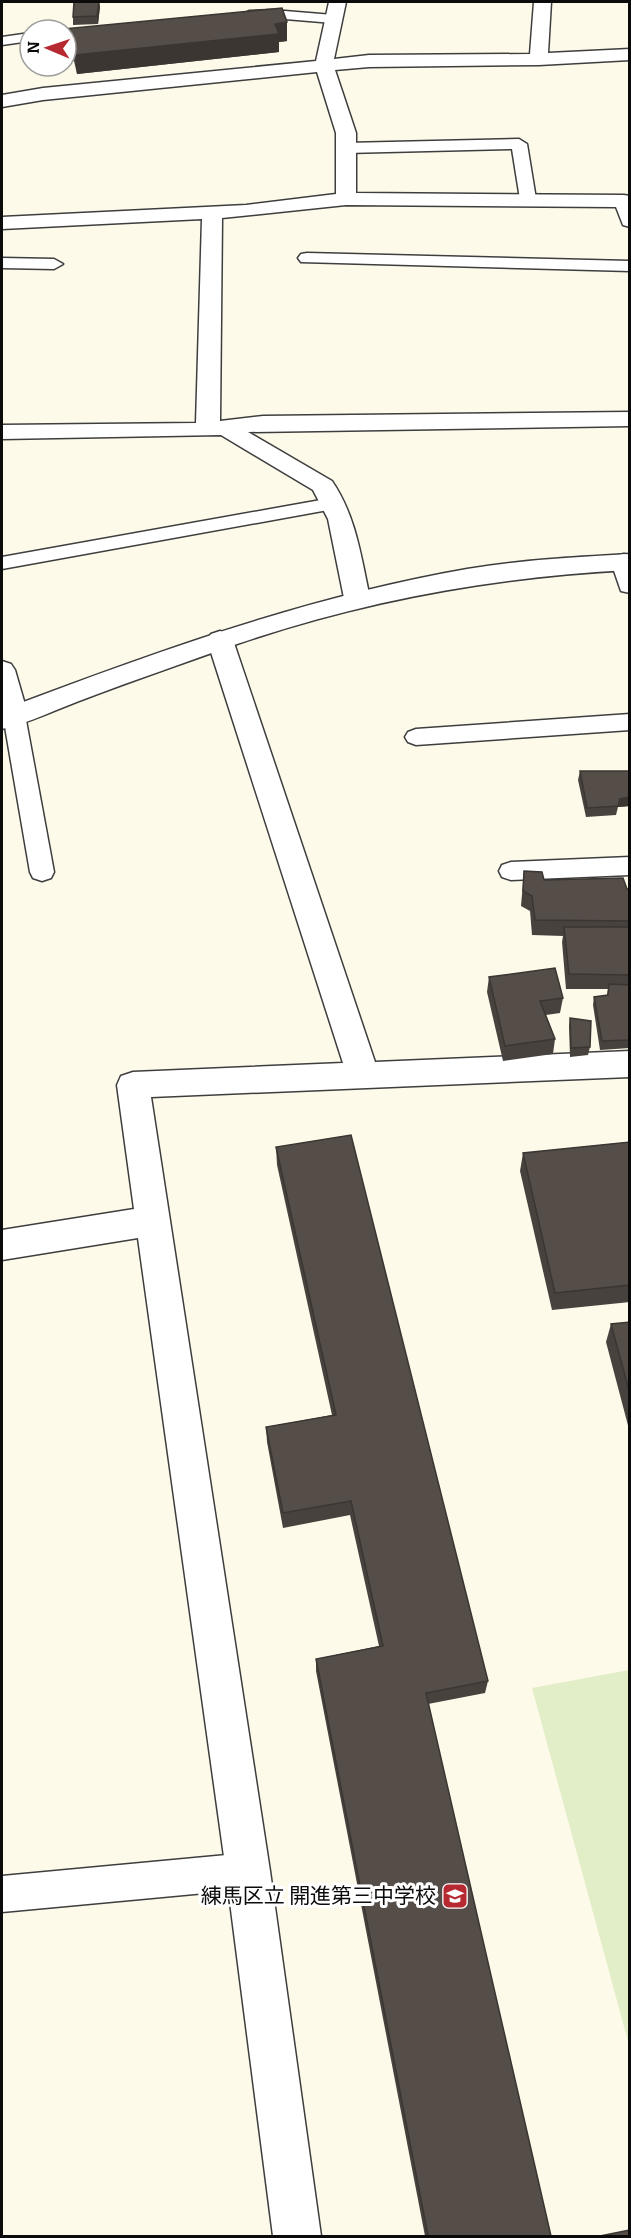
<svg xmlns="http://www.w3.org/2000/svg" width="631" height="2238" font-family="Bitter,'Noto Sans JP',serif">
  <rect width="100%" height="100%" fill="#fefaea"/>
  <path fill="#e1eec7" d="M629 1670H630L629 2045 532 1688Z"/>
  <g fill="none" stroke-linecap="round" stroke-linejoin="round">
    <g stroke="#3e3e3e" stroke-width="3">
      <g id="service">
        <path d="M273 10 333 15 340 19 333 23 273 18 249 19 242 15 249 11Z"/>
        <path d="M30 33V41L2 45V37Z"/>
        <path d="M519 139 527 144 536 199 528 204 520 199 512 149 346 153 338 148 346 143Z"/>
        <path d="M307 253 630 261V271L301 262 298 258 301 254Z"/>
        <path d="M2 258 54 259 63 264 54 269 2 268Z"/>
        <path d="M332 498 339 500 342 504 339 508 2 569V557Z"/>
        <path d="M14 707 22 710 25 715 54 872 51 878 42 881 33 878 30 872 3 715 6 710Z"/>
        <path d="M630 714V730L416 745 408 742 405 737 408 732 416 729Z"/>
        <path d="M630 857V875L511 880 502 877 499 871 502 865 511 862Z"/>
        <path d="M248 1853 261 1858 266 1871 261 1884 248 1889 2 1912V1876Z"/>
      </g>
    </g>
    <g stroke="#3e3e3e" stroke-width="3">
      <g id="minor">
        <path d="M329 2H346L334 59 369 55 530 54 534 2H551L548 53 630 49V60L539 65 369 67 335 70 356 133V193L624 195 630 196V227L623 225 616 207 346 205 222 218 220 421 263 416 630 412V426L248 432 332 481C356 516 361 557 370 598L366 604 357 606 348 604 344 598 328 519 313 490 221 435 2 439V425L196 423 202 219 2 229V217L246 205 336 194V133L317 72 43 100 2 107V95L43 88 316 61Z"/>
        <path d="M624 554 630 556V593L621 591 611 562 615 556Z"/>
        <path d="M220 631 229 634 233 640 375 1062 630 1051V1077L151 1097 270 1871 321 2236H273L226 1871 138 1238 2 1260V1230L134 1209 117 1085 121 1076 133 1072 343 1063 207 640 211 634Z"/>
        <path d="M2 661 11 664 15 670 28 715 24 722 14 724 4 722 2 717Z"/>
      </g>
    </g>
    <g stroke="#3e3e3e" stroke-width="3">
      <path id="tertiary" d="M630 554V570C494 577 366 600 237 644 187 662 137 679 87 698 59 708 30 723 2 729V710C153 653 306 597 467 569 521 560 575 557 630 554Z"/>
    </g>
    <use href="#service" fill="#fff" fill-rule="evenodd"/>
    <use href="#minor" fill="#fff" fill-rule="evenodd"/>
    <use href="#tertiary" fill="#fff" fill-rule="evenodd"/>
  </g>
  <g fill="#48423e">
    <path d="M100 6 98 24 73 25V17Z"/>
    <path d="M287 22V41L279 42V52L77 74 74 61 66 62V30Z"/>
    <path d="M580 771H630V806L618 807 616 815 586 817 578 780Z"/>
    <path d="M524 871 544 880 630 889V1048L600 1050 593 1005 594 997 607 995 608 989H566L562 942 563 936 532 935 530 911 521 906Z"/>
    <path d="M489 977 563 998 560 1013 546 1015 555 1039 553 1054 503 1061 487 992Z"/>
    <path d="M570 1018 590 1047 588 1055 570 1057 569 1026Z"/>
    <path d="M630 1142V1302L552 1310 520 1171 523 1153Z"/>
    <path d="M276 1147 488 1681 485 1693 428 1704 551 2236H425L316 1671V1659L379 1646 350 1515 283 1528 267 1442 266 1427 332 1415 277 1165Z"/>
    <path d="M630 1322V1433L606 1342 611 1324Z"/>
  </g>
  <g fill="#3b3632">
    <path d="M99 2 100 6 98 24 97 16Z"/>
    <path d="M287 22V41L279 42V52L77 74 75 55Z"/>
    <path d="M66 43H72L74 61 66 62Z"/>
    <path d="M630 797V806L618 807 616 815 620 799Z"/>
  </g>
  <g fill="#544d48" stroke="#3b3632" stroke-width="1.5">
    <path d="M74 2H99L97 16 73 17Z"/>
    <path d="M282 8 287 22 275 24 279 34 75 55 72 43H66V30H53Z"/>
    <path d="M580 771H630V797L620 799 618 806 587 808Z"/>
    <path d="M524 871 542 872 544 880 623 878 627 889H630V921L535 920 532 896 523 891Z"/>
    <path d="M564 927H630V975L569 974Z"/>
    <path d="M555 968 563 998 540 1001 555 1039 505 1046 489 977Z"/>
    <path d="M609 984 630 985V1040L602 1041 594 997 608 995Z"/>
    <path d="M570 1018 591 1021 590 1047 571 1048Z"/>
    <path d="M351 1135 488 1681 426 1693 551 2236H428L316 1659 383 1646 351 1501 283 1513 266 1427 336 1415 276 1147Z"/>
    <path d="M630 1142V1285L555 1293 523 1153Z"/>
    <path d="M630 1322V1394L611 1324Z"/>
    <path d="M630 2230V2236H600Z"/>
  </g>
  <defs>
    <g id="school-square" transform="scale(1.35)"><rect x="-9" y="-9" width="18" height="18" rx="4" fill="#b62930" stroke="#fff"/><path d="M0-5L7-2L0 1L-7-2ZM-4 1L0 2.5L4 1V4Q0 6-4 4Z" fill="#fff"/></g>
  </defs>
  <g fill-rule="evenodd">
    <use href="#school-square" x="455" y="1896"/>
  </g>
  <g text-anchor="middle" stroke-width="6" stroke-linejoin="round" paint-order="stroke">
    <g font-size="21" fill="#0b0b0b" stroke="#fff" text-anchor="end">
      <text x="436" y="1903">練馬区立 開進第三中学校</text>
    </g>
  </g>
  <rect width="631" height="2238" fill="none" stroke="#0b0b0b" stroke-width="6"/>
  <g transform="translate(48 48) rotate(272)"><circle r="28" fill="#ffffff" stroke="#9d9d9d" stroke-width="1.5"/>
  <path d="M0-4.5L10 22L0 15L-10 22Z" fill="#b62930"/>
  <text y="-9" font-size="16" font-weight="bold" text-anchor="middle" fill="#0b0b0b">N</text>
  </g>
</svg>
